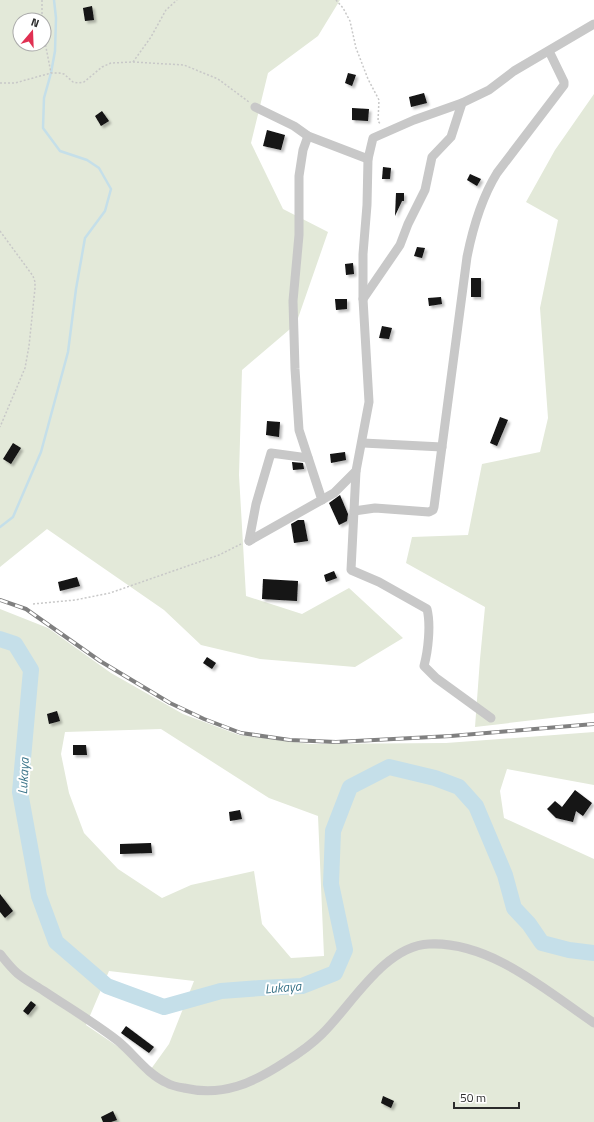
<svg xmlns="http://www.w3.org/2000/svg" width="594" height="1122" font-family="'Titillium Web',sans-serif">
  <defs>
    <filter id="shadow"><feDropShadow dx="2.5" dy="2.5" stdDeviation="1" flood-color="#0004"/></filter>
  </defs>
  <rect width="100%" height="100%" fill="#fff"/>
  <g fill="#e3e9d9" fill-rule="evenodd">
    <path d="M0 0H340L318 36 268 73 251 143 283 209 328 232 296 324 242 370 239 475 246 596 302 614 349 588 403 638 355 667 260 659 201 645 164 610 47 529 0 567ZM20 20H44V44H20Z"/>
    <path d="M594 94V713L475 727 480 659 485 607 406 563 412 537 468 535 482 464 540 452 548 418 540 308 558 220 526 202 555 150Z"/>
    <path d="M0 609 48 628 111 673 183 714 239 735 310 744 446 743 594 732V785L507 769 500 791 504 818 594 859V1122H0ZM161 729 269 798 318 816 324 956 291 958 262 924 254 871 191 885 162 898 118 869 84 833 69 793 61 754 65 732ZM109 971 194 981 169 1044 151 1069 86 1025Z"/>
  </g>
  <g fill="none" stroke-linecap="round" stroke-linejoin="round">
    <path stroke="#c5dfe9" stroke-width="2.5" d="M0 527 13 517 41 452 68 352 76 289 85 238 105 211 111 189 99 168 87 160 60 151 43 128 44 98 51 73 55 51 56 18 54 0"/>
    <path stroke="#c5dfe9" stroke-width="16" d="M0 639 15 644 31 670 20 792 39 896 56 942 107 986 164 1007 221 991 261 988 302 986 335 973 345 950 331 884 333 831 350 787 389 767 435 778 459 787 476 806 505 875 514 908 529 924 542 943 569 950 594 953"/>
  </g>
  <g fill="#121212" filter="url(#shadow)">
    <path d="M92 6 94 20 85 21 83 8Z"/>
    <path d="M348 73 356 75 352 86 345 83Z"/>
    <path d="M424 93 427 103 411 107 409 97Z"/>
    <path d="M352 108 369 109 368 121 352 120Z"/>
    <path d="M102 111 109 121 101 126 95 116Z"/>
    <path d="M267 130 285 135 281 150 263 146Z"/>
    <path d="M383 167 391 168 390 179H382Z"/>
    <path d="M470 174 481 179 477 186 467 180Z"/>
    <path d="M396 193H404V201H402L395 216Z"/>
    <path d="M417 247 425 248 422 258 414 256Z"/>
    <path d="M353 263 354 274 346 275 345 264Z"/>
    <rect x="471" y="278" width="10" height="19"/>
    <path d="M441 297 442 304 429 306 428 298Z"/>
    <path d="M335 299H347V309L336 310Z"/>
    <path d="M382 326 392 328 389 339 379 338Z"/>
    <path d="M500 417 508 420 497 446 490 443Z"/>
    <path d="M267 421 280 422 279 437 266 435Z"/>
    <path d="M13 443 21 448 11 464 3 459Z"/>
    <path d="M345 452 346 460 331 463 330 454Z"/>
    <path d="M292 462 303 463 304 469 293 470Z"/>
    <path d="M340 495 348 514 347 521 339 525 329 503Z"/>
    <path d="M298 520H304L308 541 294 543 291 524Z"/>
    <path d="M334 571 337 578 326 582 324 575Z"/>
    <path d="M77 577 80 586 60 591 58 582Z"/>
    <path d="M263 579 298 581 297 601 262 599Z"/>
    <path d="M207 657 216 663 212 669 203 663Z"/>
    <path d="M57 711 60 721 49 724 47 714Z"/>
    <path d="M73 745H86L87 755H73Z"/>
    <path d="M575 790 592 803 583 816 576 811 573 822 556 818 547 809 555 801 562 807Z"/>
    <path d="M240 810 242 819 230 821 229 812Z"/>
    <path d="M151 843 152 853 120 854V844Z"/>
    <path d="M0 894 13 911 5 918 0 912Z"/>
    <path d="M31 1001 36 1005 28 1015 23 1011Z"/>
    <path d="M126 1026 154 1047 149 1053 121 1033Z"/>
    <path d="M383 1096 394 1101 391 1108 381 1103Z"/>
    <path d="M113 1111 117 1120 111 1122H103L101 1117Z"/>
  </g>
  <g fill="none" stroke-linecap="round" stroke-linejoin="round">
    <g stroke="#c8c8c8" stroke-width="1.5" stroke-dasharray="2 2" stroke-linecap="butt">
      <path d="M42 0V20"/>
      <path d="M336 0 343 8 350 21 356 48 368 79 379 100 378 121 381 125"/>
      <path d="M44 37 51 73"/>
      <path d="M133 62 151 37 166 10 177 0"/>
      <path d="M0 83H15L51 73H59L64 74 73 82 78 83 84 82 102 67 111 63 133 62 184 65 218 79 249 102"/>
      <path d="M0 231 33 276 35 282V288L29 346 25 368 0 427"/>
      <path d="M33 604 75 600 110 593 219 555 241 544"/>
    </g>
    <g stroke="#c8c8c8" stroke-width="9">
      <path d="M255 107 294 126 308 136 368 159"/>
      <path d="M308 136 303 150 299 176V235L293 301 295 369 299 430 322 500"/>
      <path d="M363 299 400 245 408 224 425 190 432 157 451 137 462 103"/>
      <path d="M363 443 442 447"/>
      <path d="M356 471 351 570 379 582 427 609C431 625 428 651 424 666L436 678 491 718"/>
      <path d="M354 511 375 508 429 512 433 510 434 507 467 257C473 227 481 199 497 173L564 85V82L549 51"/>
      <path d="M249 541 334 493 356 471 369 402 363 299V254L367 205 368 159 373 138 414 120 462 103 489 90 514 71 594 24"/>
      <path d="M249 541 256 504 271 453 308 458"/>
      <path d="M0 954C5 960 11 968 17 973 25 980 35 985 44 991 68 1007 95 1023 118 1041 134 1054 147 1074 167 1083 172 1086 178 1087 184 1088 223 1097 253 1083 285 1062 298 1054 311 1045 322 1034 351 1006 384 946 429 944 490 941 547 991 594 1023"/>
    </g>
    <g stroke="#808080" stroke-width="4">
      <path id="rail" d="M0 600 26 609 100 661 170 703 204 719 241 733 290 740 336 742 451 736 594 724"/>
    </g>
    <use href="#rail" stroke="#fff" stroke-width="2.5" stroke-dasharray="8" stroke-linecap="butt"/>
  </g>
  <g text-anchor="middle" stroke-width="4" stroke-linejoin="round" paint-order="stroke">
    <g font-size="13" font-style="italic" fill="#3c758a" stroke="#fff">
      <text transform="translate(23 776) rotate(-87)" y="5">Lukaya</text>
      <text transform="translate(283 987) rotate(-5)" y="5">Lukaya</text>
    </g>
  </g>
  <g transform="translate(32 32) rotate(19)"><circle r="19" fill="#ffffff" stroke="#aaaaaa"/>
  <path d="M0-3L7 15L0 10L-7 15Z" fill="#e03052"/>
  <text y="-6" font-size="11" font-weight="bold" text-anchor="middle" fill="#2b2b2b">N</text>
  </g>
  <path d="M454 1102v6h65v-6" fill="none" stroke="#2b2b2b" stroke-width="2"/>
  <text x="460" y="1102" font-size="12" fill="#2b2b2b" stroke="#ffffff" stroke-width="3" paint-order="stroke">50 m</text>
</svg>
